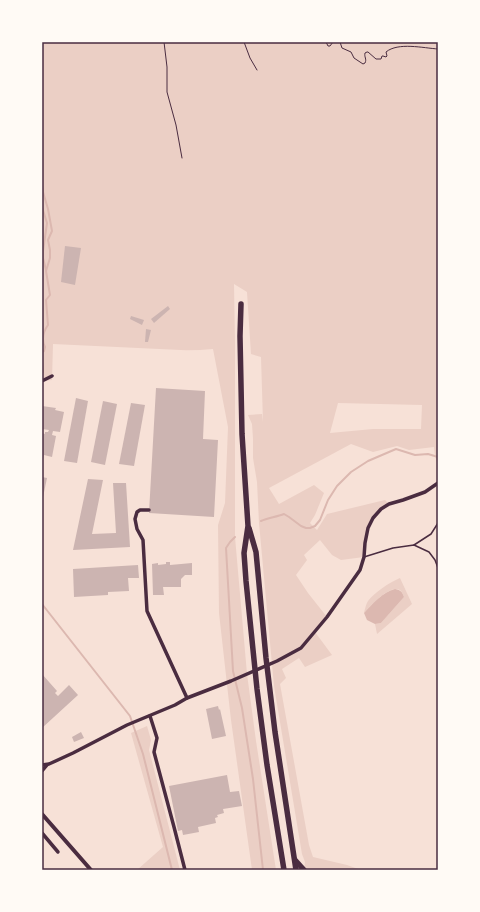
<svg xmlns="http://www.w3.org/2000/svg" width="480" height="912" font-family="'Alegreya Sans',sans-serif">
  <rect width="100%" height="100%" fill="#f7e1d7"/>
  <g fill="#ebcfc5" fill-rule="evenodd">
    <path d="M42 42H438V465L435 456 434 447 409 450 397 446 373 452 351 444 269 488 279 504 314 485 324 493 315 515 310 523 317 530 327 514 385 500 389 504 381 509 368 528 364 557 341 560 332 555 320 540 304 555 307 560 296 575 308 593 327 617 315 632 332 655 305 667 299 658 282 669 286 678 280 684 309 845 313 857 347 865 361 870H304L305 862 302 854 274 686 259 523 257 482 253 458V439L252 424 248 415 262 414 263 422 261 357 251 354 247 292 234 284 235 342V537L247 674 256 741 276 870H252L231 720 219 613 218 525 225 503 228 427 213 349 200 350H186L202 351 53 344 52 380 42 381ZM338 403 422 405 421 429H373L330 433Z"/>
    <path d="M400 578 412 604 377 634 375 624 381 623 404 597C404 596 402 592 401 591 392 582 370 606 364 613 365 609 366 604 368 601 376 591 389 583 400 578Z"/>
    <path d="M147 726 151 740 149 750 180 870H137L163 847 131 733Z"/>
  </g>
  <path fill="#dcb8b0" d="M395 589C401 590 402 592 404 597L381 623 375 624 367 620 364 613C372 604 383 592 395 589Z"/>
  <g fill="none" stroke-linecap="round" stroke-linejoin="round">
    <g stroke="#dcb8b0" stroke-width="2">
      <path d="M42 185 43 192 48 209 52 231 48 240 50 250V258L46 271 50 295 46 300 48 325C43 332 41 339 45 347L44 351 42 352"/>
      <path d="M42 207 47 223 43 251V258L46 270"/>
      <path d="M42 360 43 372 42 373"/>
      <path d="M261 521C268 518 276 517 284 514L289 517 301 526 306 528H310L315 526 320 520 328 500 337 486 351 472 368 461 396 449 415 455 428 454 438 457"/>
      <path d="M235 537 230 542 226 548 233 671 242 708 253 779 263 870"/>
      <path d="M42 604 130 716 143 754 172 870"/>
    </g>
  </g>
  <g fill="#ccb4b1">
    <path d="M65 246 81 248 75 285 61 282Z"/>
    <path d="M168 306 170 309 154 323 151 319Z"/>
    <path d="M131 316 144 320 142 325 130 319Z"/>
    <path d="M146 329 151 330 148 342H145Z"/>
    <path d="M156 388 205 391 203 439 218 440 214 517 149 513Z"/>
    <path d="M76 398 88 401 77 463 64 461Z"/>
    <path d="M103 401 117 404 105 465 91 462Z"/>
    <path d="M131 403 145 405 134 466 119 464Z"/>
    <path d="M42 406 56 408 55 410 64 412 60 432 53 431 52 435 56 436 52 457 44 455 43 460H42V433L45 434V432H48L49 430 42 429Z"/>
    <path d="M42 477 47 478 43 497H42Z"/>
    <path d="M88 479 103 480 92 534 116 533 113 483H126L130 547 73 550Z"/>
    <path d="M166 562H170V565L192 563V575H185L181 579V587H163L164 595H153L152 564 158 563V565L166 564Z"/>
    <path d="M138 565 139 578H128L129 591 108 592V595L74 597 73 569Z"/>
    <path d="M42 674 57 691 55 693 58 696 69 685 78 695 42 728Z"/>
    <path d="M218 706 219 710 220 709 226 736 212 739 206 709Z"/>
    <path d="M81 732 84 738 74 742 72 737Z"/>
    <path d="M227 775 230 792 239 791 242 806 223 809 224 813 217 815 218 817 215 818 216 823 198 827 199 832 183 835 182 830 178 831 169 786Z"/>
  </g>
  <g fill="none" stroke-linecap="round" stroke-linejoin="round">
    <g stroke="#4a2c40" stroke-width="1">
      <path d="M164 42 167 67V92L176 125 182 158"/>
      <path d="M244 42 250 58 257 70"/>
      <path d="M326 42 328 46H330L333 42"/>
      <path d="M340 42 342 48 351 52 354 58 363 64 365 63C367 59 364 57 365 53L367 52H368L376 59H381L382 56H383L386 57 387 56 386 52C398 42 423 48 438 49"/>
    </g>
    <g stroke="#4a2c40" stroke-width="1.5">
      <path d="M414 545 431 534 438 523"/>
      <path d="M364 557 393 548 414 545 429 552 435 560 438 568"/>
    </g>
    <g stroke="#4a2c40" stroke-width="3.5">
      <path d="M42 381 52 376"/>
      <path d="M149 510H140L137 512 135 519 137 529 143 540 147 611 187 698"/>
      <path d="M150 716 157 738 154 752 174 827 185 870"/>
      <path d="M42 765 49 764 73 753 127 725 175 705 187 698 231 681 277 661 301 648 327 617 360 570 364 557 365 543 368 528 373 518 381 509 389 504 403 500 425 492 438 483"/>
      <path d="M42 771 47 765"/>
      <path d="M42 833 58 852"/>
    </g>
    <path stroke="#4a2c40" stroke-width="4" d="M42 814 91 870"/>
    <g stroke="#4a2c40" stroke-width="5.5">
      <path d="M241 304 240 336 242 434 248 526 244 553 246 581 257 689 267 765 284 870"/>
      <path d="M249 528 256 552 266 658 275 732 296 870"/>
      <path d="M295 860 304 870"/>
    </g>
  </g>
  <rect width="480" height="912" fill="none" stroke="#fffaf5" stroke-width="86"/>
  <rect x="43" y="43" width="394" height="826" fill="none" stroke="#4a2c40" stroke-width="1.5"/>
</svg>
